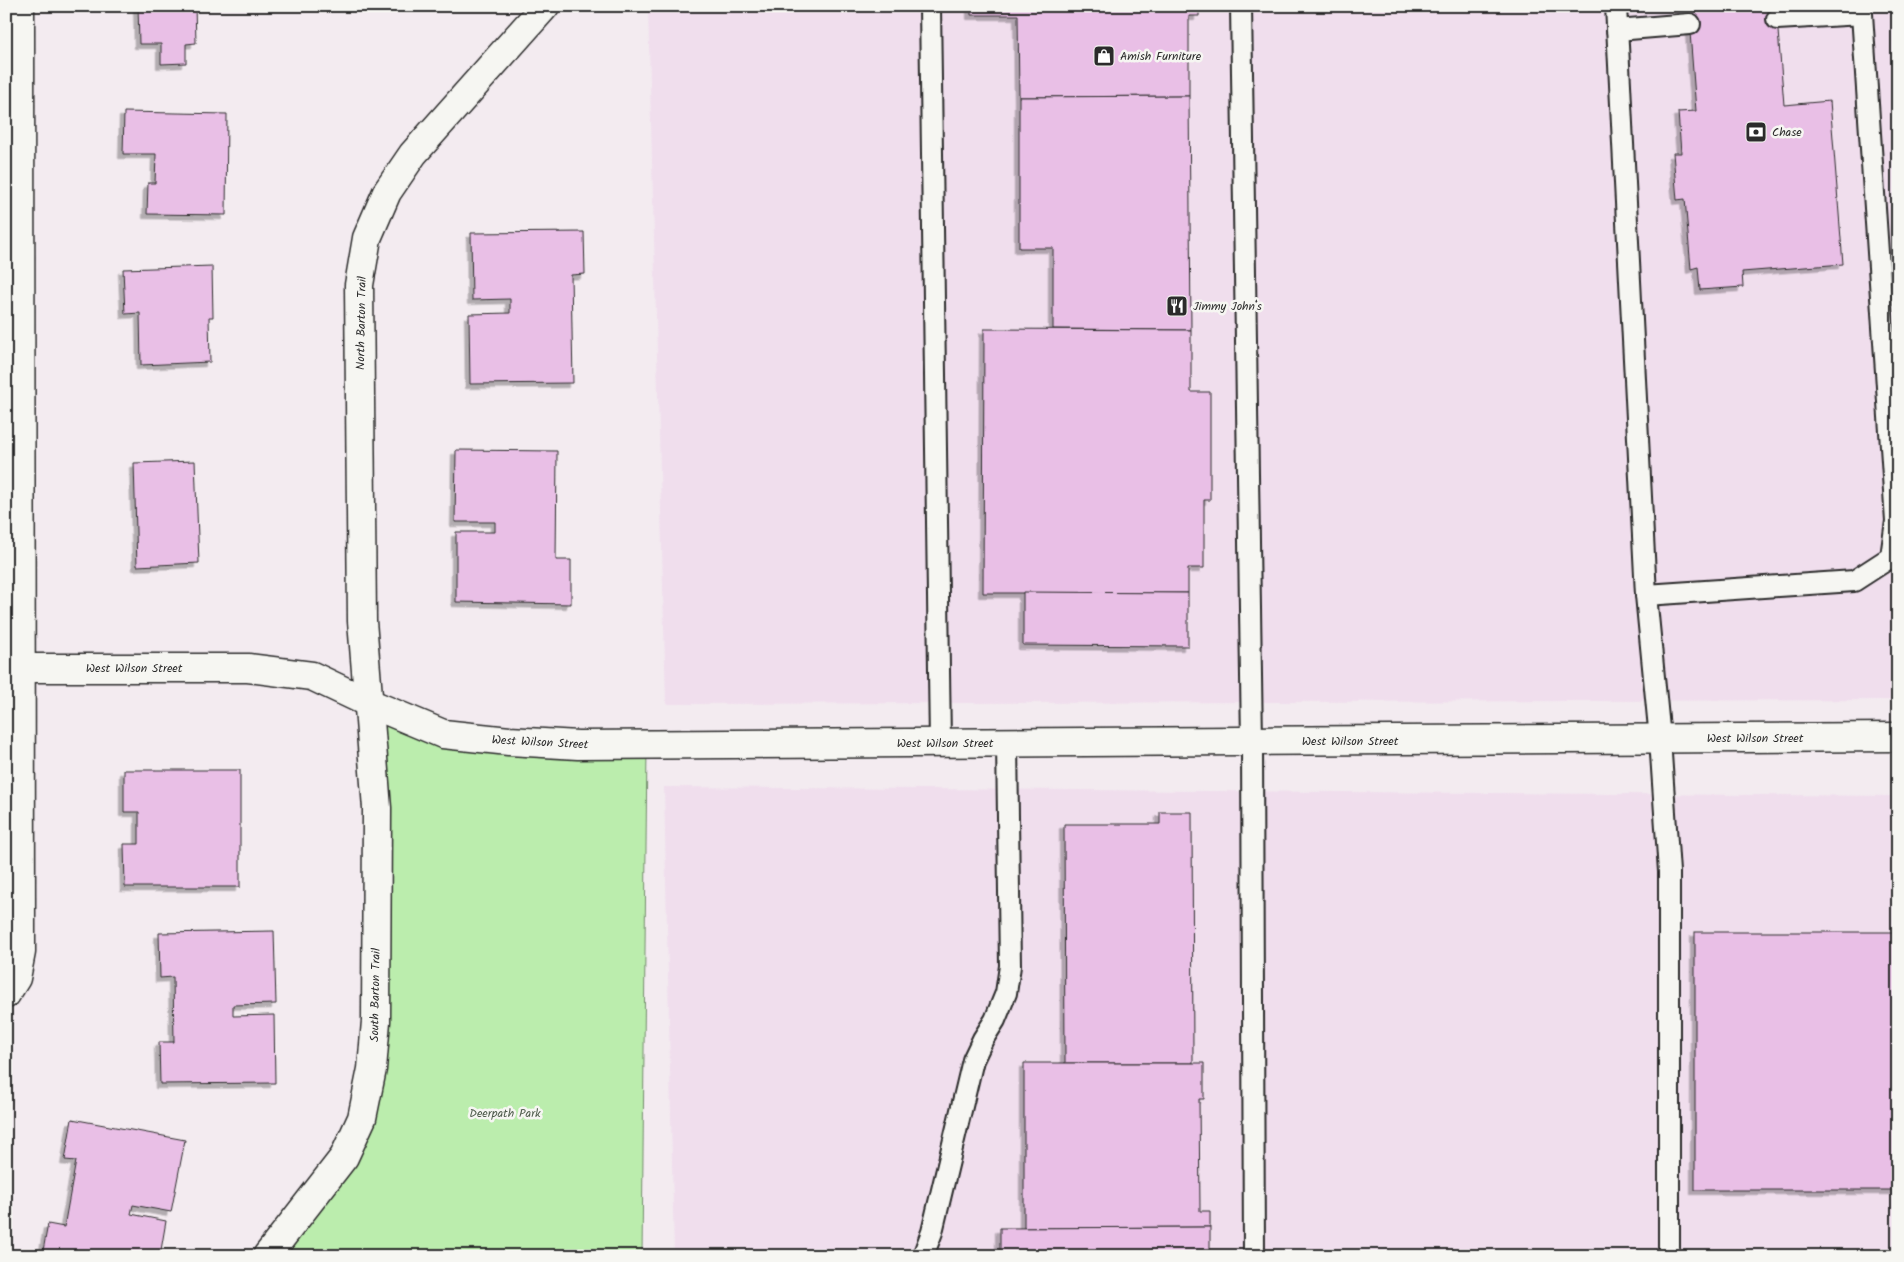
<svg xmlns="http://www.w3.org/2000/svg" width="1904" height="1262" font-family="Kalam,sans-serif">
  <defs>
    <filter id="shadow"><feDropShadow dx="-4.5" dy="4.5" stdDeviation="0" flood-color="#0004"/></filter>
  </defs>
  <rect width="100%" height="100%" fill="#f3ebf0"/>
  <filter id="ink" filterUnits="userSpaceOnUse"><feTurbulence type="fractalNoise" baseFrequency=".02" numOctaves="2"/><feDisplacementMap in="SourceGraphic" scale="10" xChannelSelector="R" yChannelSelector="G"/><feConvolveMatrix kernelMatrix="1 2 1 2 8 2 1 2 1" color-interpolation-filters="sRGB"/></filter>
  <g filter="url(#ink)">
    <g fill="#f0deed">
      <path d="M648 6H1898V700L666 704Z"/>
      <path d="M664 787 1898 796V1256H674Z"/>
    </g>
    <path fill="#bbedad" stroke="#738c6c" d="M369 703 426 728 647 744 642 1256H267L362 1118Z"/>
    <g fill="#e9bfe6" stroke="#2b2b2b" filter="url(#shadow)">
      <path d="M138 6H195L196 43 186 44V63L161 64V44H139Z"/>
      <path d="M971 6H1199V16H1189V96L1019 97 1018 15H971Z"/>
      <path d="M1688 6H1776L1784 105 1830 101 1843 264 1742 272 1743 287 1700 290 1698 267 1691 269 1685 199 1677 200 1673 153H1681L1678 112 1696 111Z"/>
      <path d="M1189 96 1191 330 1053 329V248H1019V97Z"/>
      <path d="M124 112 227 114 226 215 147 214 148 183H155L156 154H123Z"/>
      <path d="M584 232 585 274 571 275 573 383 470 384 469 314 510 313V299L472 300 471 233Z"/>
      <path d="M212 266 213 317H209L210 362 141 365 140 313 125 314 123 269Z"/>
      <path d="M984 329 1191 330V392H1210V500H1204V568H1188V593H983Z"/>
      <path d="M456 450 557 451 556 560H571V604L456 602V532H495V522H455Z"/>
      <path d="M195 461 199 563 137 566 134 463Z"/>
      <path d="M1023 592 1188 593V646L1023 645Z"/>
      <path d="M124 770H240V887H125L124 844H139V812H124Z"/>
      <path d="M1160 812H1192L1193 1063H1065L1064 824H1160Z"/>
      <path d="M274 931 276 1004 233 1005V1016L274 1015 275 1083 160 1084 159 1042H174L173 977 160 978 159 933Z"/>
      <rect x="1695" y="932" width="203" height="258"/>
      <path d="M1024 1063H1204V1099H1199L1200 1211H1210V1227L1024 1228Z"/>
      <path d="M72 1119 185 1140 171 1212 133 1205 131 1214 166 1221 160 1256H42L48 1224 64 1227 76 1161 65 1160Z"/>
      <path d="M1210 1227V1256H1000V1228Z"/>
    </g>
    <g fill="none" stroke-linecap="round" stroke-linejoin="round">
      <g stroke="#2b2b2b" stroke-width="24">
        <g id="lane">
          <path d="M930 6 940 743"/>
          <path d="M1241 6 1252 742 1254 1256"/>
          <path d="M1616 6 1646 595 1660 739 1669 872V1256"/>
          <path d="M1617 30 1690 24"/>
          <path d="M1646 595 1854 581 1891 557 1896 521 1862 14 1777 19"/>
          <path d="M923 1256 932 1232 973 1060 983 1039 995 1020 1006 993 1010 966 1007 743"/>
        </g>
      </g>
      <g stroke="#2b2b2b" stroke-width="31">
        <g id="street">
          <path d="M6 668H248L312 676 369 703 443 734 509 741 578 745 1898 737"/>
          <path d="M6 994 16 978 21 952 20 6"/>
          <path d="M267 1256 344 1157 362 1118 372 1069 376 1021 377 808 362 621 359 285 367 238 387 192 413 154 545 6"/>
        </g>
      </g>
      <use href="#lane" stroke="#f6f6f2" stroke-width="20"/>
      <use href="#street" stroke="#f6f6f2" stroke-width="28"/>
    </g>
  </g>
  <defs>
    <g id="shop-square" transform="scale(1.125)"><rect x="-9" y="-9" width="18" height="18" rx="4" fill="#2b2b2b" stroke="#f6f6f2"/><path d="M-5-2.5h2.3a2.7 3.5 0 0 1 5.4 0H5L5.5 6h-11ZM-1.5-2.5h3a1.5 2.3 0 0 0-3 0Z" fill="#fff"/></g>
    <g id="bank-square" transform="scale(1.125)"><rect x="-9" y="-9" width="18" height="18" rx="4" fill="#2b2b2b" stroke="#f6f6f2"/><path d="M-6-4H6V4H-6ZM0-2.3a2.3 2.3 0 1 0 0 4.6a2.3 2.3 0 1 0 0-4.6Z" fill="#fff"/></g>
    <g id="restaurant-square" transform="scale(1.125)"><rect x="-9" y="-9" width="18" height="18" rx="4" fill="#2b2b2b" stroke="#f6f6f2"/><path d="M-5-6h1v4h1v-4h1v4h1v-4h1v5L-1.5 .5V6h-2V.5L-5-1ZM5-6V6H3V1.5H1.5Q1.5-4 5-6Z" fill="#fff"/></g>
  </defs>
  <g fill-rule="evenodd">
    <use href="#shop-square" x="1104" y="56"/>
    <use href="#bank-square" x="1756" y="132"/>
    <use href="#restaurant-square" x="1177" y="306"/>
  </g>
  <g text-anchor="middle" stroke-width="5" stroke-linejoin="round" paint-order="stroke">
    <g font-size="12" fill="#2b2b2b" stroke="#f6f6f2" text-anchor="start">
      <text x="1120" y="60">Amish Furniture</text>
      <text x="1772" y="136">Chase</text>
      <text x="1193" y="310">Jimmy John's</text>
    </g>
    <g font-size="12" fill="#2b2b2b" stroke="#f6f6f2">
      <text transform="translate(361 323) rotate(-89)" y="4">North Barton Trail</text>
      <text x="134" y="672">West Wilson Street</text>
      <text x="1755" y="742">West Wilson Street</text>
      <text x="1350" y="745">West Wilson Street</text>
      <text transform="translate(540 742) rotate(3)" y="4">West Wilson Street</text>
      <text x="945" y="747">West Wilson Street</text>
      <text transform="translate(375 995) rotate(-89)" y="4">South Barton Trail</text>
    </g>
    <g font-size="12" fill="#4f5c4c" stroke="#f6f6f2">
      <text x="505" y="1117">Deerpath Park</text>
    </g>
  </g>
  <rect width="1904" height="1262" fill="none" stroke="#f6f6f2" stroke-width="25"/>
  <rect x="12" y="12" width="1879" height="1237" fill="none" stroke="#2b2b2b" stroke-width="2" filter="url(#ink)"/>
</svg>
